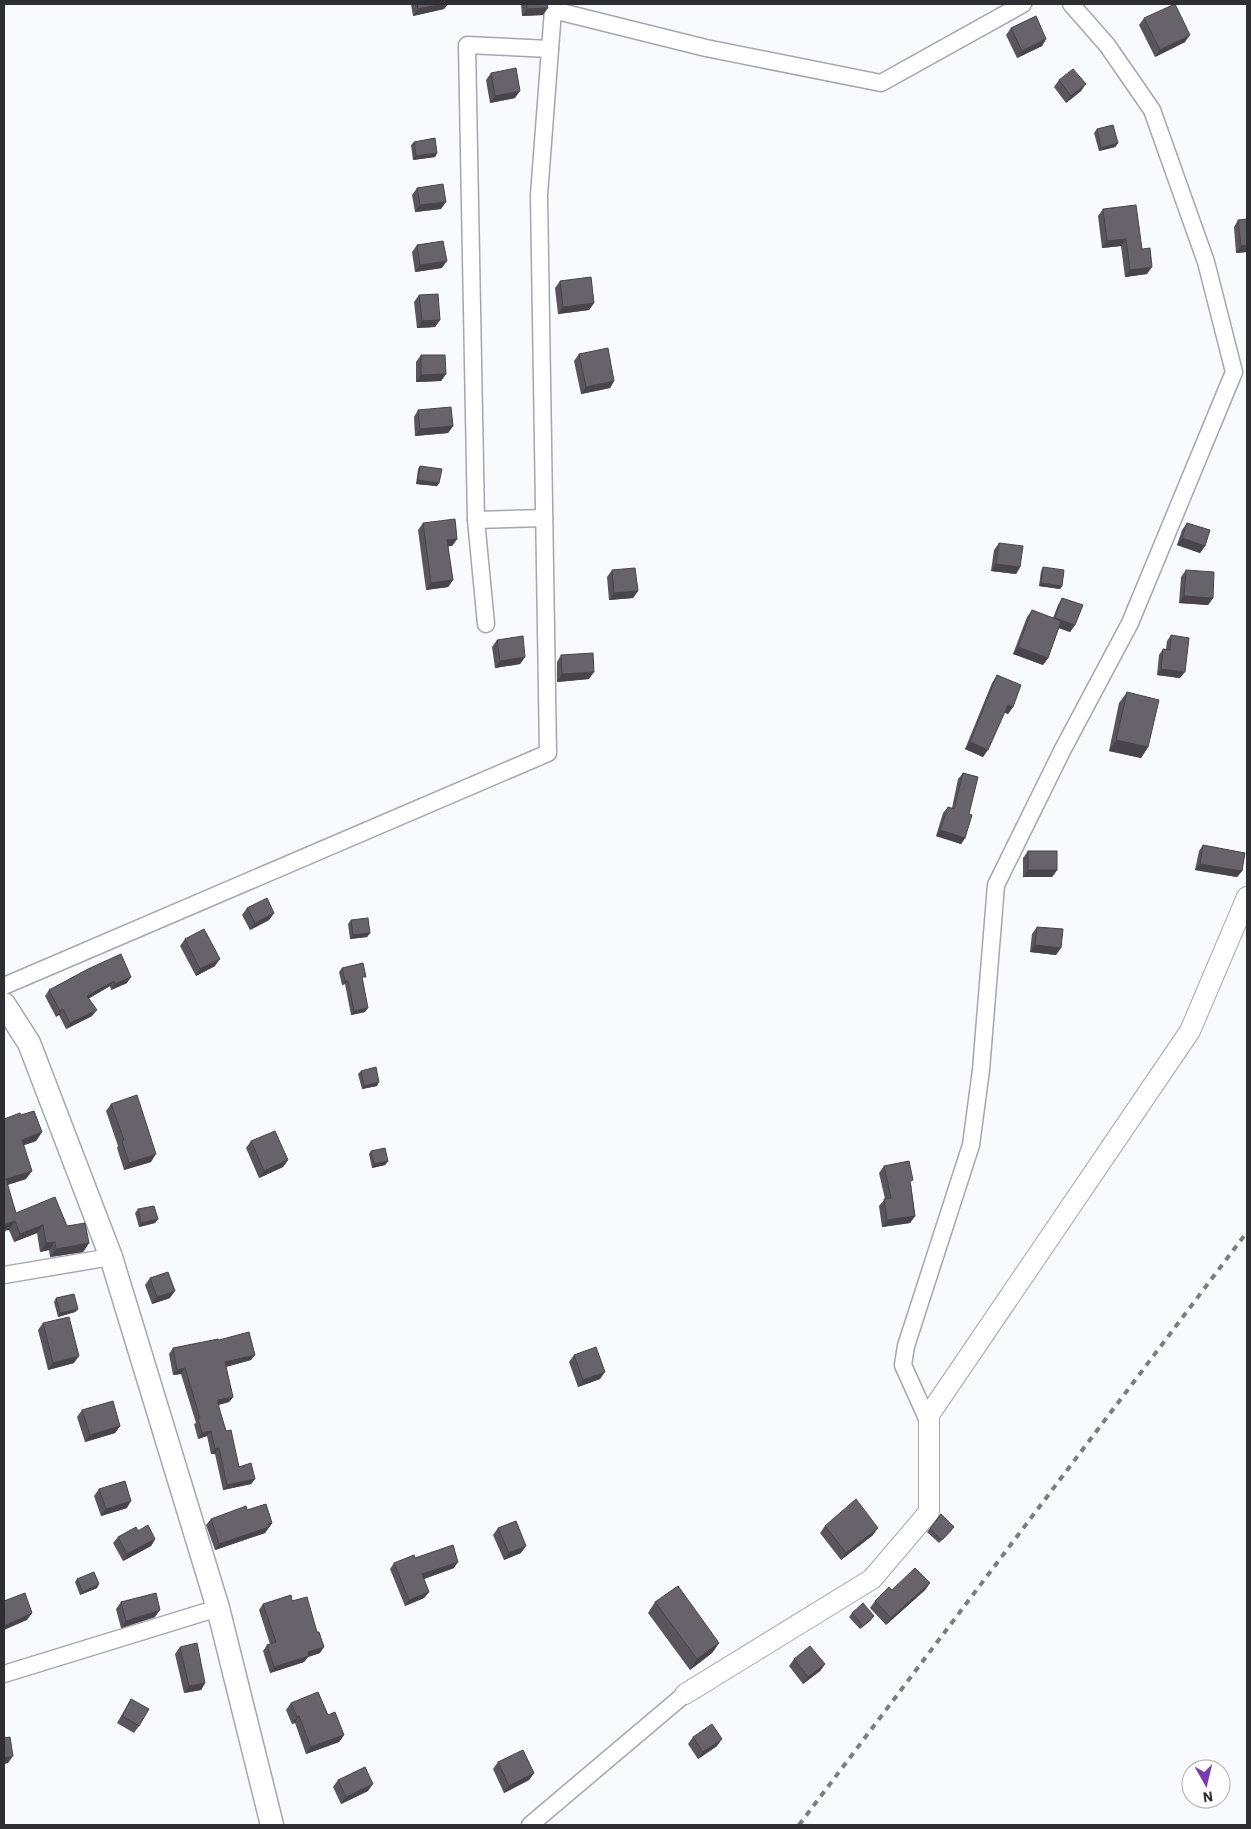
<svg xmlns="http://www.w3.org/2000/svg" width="1251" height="1829" font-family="'IBM Plex Sans',sans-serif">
  <rect width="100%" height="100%" fill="#f9fafe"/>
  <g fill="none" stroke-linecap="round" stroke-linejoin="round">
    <g stroke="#a5a6af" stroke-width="19">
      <g id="minor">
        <path d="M476 520 544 518"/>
        <path d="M486 624 476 520 467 45 550 49"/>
        <path d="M4 986 548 753 539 195 553 10 706 48 881 83 1023 4"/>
        <path d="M4 1275 111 1257"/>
        <path d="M929 1423 903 1365 906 1346 971 1145 981 1070 996 885 1063 749 1130 623 1234 372 1206 262 1152 110 1107 45 1071 4"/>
        <path d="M4 1674 218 1608"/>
        <path d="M530 1825 685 1694"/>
      </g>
    </g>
    <g stroke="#a5a6af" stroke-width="22">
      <path id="tertiary" d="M685 1694 872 1579 929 1512V1415L1190 1031 1247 897"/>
    </g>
    <g stroke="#a5a6af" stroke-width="25">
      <path id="secondary" d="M4 1004 29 1043 111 1257 218 1608 272 1825"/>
    </g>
    <use href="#minor" stroke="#fff" stroke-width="16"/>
    <use href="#tertiary" stroke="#fff" stroke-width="20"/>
    <use href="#secondary" stroke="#fff" stroke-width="22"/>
    <path stroke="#7b7c80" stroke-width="4" stroke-dasharray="6 6" stroke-linecap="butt" d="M799 1825 1247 1232"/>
  </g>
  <g fill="#58555c">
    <path d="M411 4H448L444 9 413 16Z"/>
    <path d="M521 4H547L543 15 522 16Z"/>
    <path d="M1144 18 1185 42 1155 57 1139 25Z"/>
    <path d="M1011 28 1046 39 1042 46 1017 58 1006 35Z"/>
    <path d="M491 73 515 98 490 103 486 80Z"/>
    <path d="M1059 80 1081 91 1066 103 1054 87Z"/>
    <path d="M1097 129 1118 143 1115 147 1099 151 1094 133Z"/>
    <path d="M414 142 437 153 435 157 413 160 411 145Z"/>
    <path d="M417 188 441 209 415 212 412 195Z"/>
    <path d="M1103 209 1142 249 1147 274 1125 277 1121 246 1102 248 1098 216Z"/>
    <path d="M1238 220 1247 252 1236 253 1234 227Z"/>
    <path d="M417 245 442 268 415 272 412 252Z"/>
    <path d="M560 281 594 303 589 310 558 314 555 288Z"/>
    <path d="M419 295 440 320 435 327 417 328 414 302Z"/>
    <path d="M579 354 614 381 610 388 581 394 574 361Z"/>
    <path d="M421 355 446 374 441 381 416 382V362Z"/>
    <path d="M418 410 453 426 448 433 415 436 414 417Z"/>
    <path d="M420 466 439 483 437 486 416 484 418 469Z"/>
    <path d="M423 523 457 539 452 546H448L453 580 448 587 426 590 418 530Z"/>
    <path d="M1187 523 1205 546 1200 553 1177 545 1182 530Z"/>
    <path d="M999 543 1020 567 1016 574 991 571 994 550Z"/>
    <path d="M1043 567 1062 586 1060 589 1039 586 1041 571Z"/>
    <path d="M612 570 638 591 633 598 609 600 607 577Z"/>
    <path d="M1186 570 1213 598 1208 605 1179 603 1181 577Z"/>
    <path d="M1062 598 1075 625 1070 632 1059 628 1048 658 1043 665 1013 654 1027 617 1032 610 1053 618 1058 605Z"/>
    <path d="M1171 635 1180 678 1157 675 1159 655 1163 649H1166L1167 641Z"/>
    <path d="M497 640 525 657 520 664 495 668 492 647Z"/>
    <path d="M561 655 589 679 557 682V662Z"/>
    <path d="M997 675 1013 707 1008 714 1004 712 983 757 965 749 992 683Z"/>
    <path d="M1127 692 1148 747 1141 758 1109 751 1119 703Z"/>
    <path d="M963 773 969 814 965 838 961 844 936 836 943 813 948 807 952 808 958 779Z"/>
    <path d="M1203 845 1242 871 1237 877 1195 870 1199 851Z"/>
    <path d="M1028 851 1057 870 1052 877H1023V858Z"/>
    <path d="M247 908 274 913 269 920 250 930 242 915Z"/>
    <path d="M351 920 370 933 367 937 350 939 348 924Z"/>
    <path d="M1037 927 1056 955 1030 952 1032 934Z"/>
    <path d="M185 939 215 966 196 976 180 946Z"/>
    <path d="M342 968 363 980 365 1012 351 1015 345 984 342 985 339 972Z"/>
    <path d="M88 969 127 983 111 990 110 986 89 998 92 1016 66 1029 59 1015 56 1017 45 996 49 990Z"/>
    <path d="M361 1071 377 1086 362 1089 358 1074Z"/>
    <path d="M111 1104 151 1162 124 1170 117 1148 118 1146 106 1111Z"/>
    <path d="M21 1115 42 1132 36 1141 24 1145 26 1179 7 1185 16 1213 67 1226 89 1243 83 1252 50 1257 49 1250 40 1252 37 1233 14 1242 9 1230 4 1119Z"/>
    <path d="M251 1141 288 1160 283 1167 259 1178 246 1148Z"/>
    <path d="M371 1151 388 1161 385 1165 372 1168 369 1154Z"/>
    <path d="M884 1166 911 1184 915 1216 910 1223 882 1227 879 1206 885 1199 879 1173Z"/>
    <path d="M138 1209 158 1219 155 1223 139 1227 135 1213Z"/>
    <path d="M150 1278 170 1298 152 1304 145 1285Z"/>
    <path d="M56 1298 78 1309 75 1312 58 1317 54 1302Z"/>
    <path d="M43 1323 74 1363 48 1370 38 1330Z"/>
    <path d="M219 1340 251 1360 226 1367 233 1397 229 1402 218 1405 226 1431 239 1467 255 1479 251 1484 223 1490 215 1454H211L207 1436 198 1439 194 1424 196 1423 181 1374 173 1375 169 1354 173 1348Z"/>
    <path d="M574 1355 600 1379 578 1387 569 1362Z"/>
    <path d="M82 1410 120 1426 115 1433 85 1442 77 1417Z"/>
    <path d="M99 1489 127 1508 101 1516 94 1496Z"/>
    <path d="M247 1510 272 1523 265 1533 215 1550 206 1525 211 1519Z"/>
    <path d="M941 1514 952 1530 939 1543 927 1532Z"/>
    <path d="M825 1526 873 1535 841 1560 820 1533Z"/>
    <path d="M498 1528 521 1553 504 1560 493 1535Z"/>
    <path d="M138 1531 155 1539 151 1546 123 1561 113 1543 118 1537Z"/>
    <path d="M415 1558 454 1568 424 1579 429 1592 424 1598 405 1606 390 1569 394 1563Z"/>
    <path d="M77 1579 97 1588 80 1595 75 1582Z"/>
    <path d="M930 1583 925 1590 886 1625 870 1608 875 1601 892 1590Z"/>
    <path d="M292 1601 320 1653 308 1657 304 1662 270 1673 263 1651 267 1645 270 1644 259 1610 263 1604Z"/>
    <path d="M121 1602 155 1617 121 1628 116 1609Z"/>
    <path d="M655 1602 719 1643 712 1653 690 1670 648 1613Z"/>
    <path d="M852 1613 871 1620 860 1629 849 1617Z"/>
    <path d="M180 1647 205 1683 201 1690 184 1693 175 1654Z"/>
    <path d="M794 1659 825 1664 820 1671 803 1684 789 1666Z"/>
    <path d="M131 1699 139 1726 134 1733 117 1723Z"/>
    <path d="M291 1703 328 1715 344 1735 339 1742 306 1754 295 1723 292 1724 286 1710Z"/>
    <path d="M693 1737 717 1746 698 1759 688 1744Z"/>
    <path d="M498 1762 534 1773 529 1780 504 1793 493 1769Z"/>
    <path d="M338 1780 368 1791 341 1804 333 1787Z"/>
  </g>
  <g fill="#47454b">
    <path d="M442 4H448L444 9 413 16 418 9Z"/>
    <path d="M548 8 543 15 522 16 527 9Z"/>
    <path d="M1190 35 1185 42 1155 57 1160 50Z"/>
    <path d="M1046 39 1042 46 1017 58 1022 51Z"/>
    <path d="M1086 84 1081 91 1066 103 1071 96Z"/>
    <path d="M520 91 515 98 490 103 495 96Z"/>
    <path d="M1118 143 1115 147 1099 151 1101 148Z"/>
    <path d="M437 153 435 157 413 160 416 156Z"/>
    <path d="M446 202 441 209 415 212 420 205Z"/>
    <path d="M1126 239 1121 246 1102 248 1107 241Z"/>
    <path d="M1247 245V252L1236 253 1241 246Z"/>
    <path d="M447 261 442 268 415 272 420 265Z"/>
    <path d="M1152 267 1147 274 1125 277 1130 270Z"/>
    <path d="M594 303 589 310 558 314 563 307Z"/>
    <path d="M440 320 435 327 417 328 422 321Z"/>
    <path d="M446 374 441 381 416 382 421 375Z"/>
    <path d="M614 381 610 388 581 394 586 387Z"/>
    <path d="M453 426 448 433 415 436 420 429Z"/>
    <path d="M418 480 439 483 437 486 416 484Z"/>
    <path d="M1182 538 1205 546 1200 553 1177 545Z"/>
    <path d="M457 539 452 546 442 547 447 540Z"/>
    <path d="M996 564 1020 567 1016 574 991 571Z"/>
    <path d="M453 580 448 587 426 590 431 583Z"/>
    <path d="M1041 583 1062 586 1060 589 1039 586Z"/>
    <path d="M638 591 633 598 609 600 614 593Z"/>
    <path d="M1184 596 1213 598 1208 605 1179 603Z"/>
    <path d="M1055 618 1075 625 1070 632 1050 625Z"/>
    <path d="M1018 647 1048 658 1043 665 1013 654Z"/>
    <path d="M525 657 520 664 495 668 500 661Z"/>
    <path d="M1161 669 1185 672 1180 678 1157 675Z"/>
    <path d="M594 672 589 679 557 682 562 674Z"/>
    <path d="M1008 705 1013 707 1008 714 1003 712Z"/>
    <path d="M1116 740 1148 747 1141 758 1109 751Z"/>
    <path d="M970 742 988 750 983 757 965 749Z"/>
    <path d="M940 830 965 838 961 844 936 836Z"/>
    <path d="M1200 864 1242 871 1237 877 1195 870Z"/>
    <path d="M1028 870H1057L1052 877H1023Z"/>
    <path d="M274 913 269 920 250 930 255 923Z"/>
    <path d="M370 933 367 937 350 939 353 935Z"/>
    <path d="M1035 945 1061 948 1056 955 1030 952Z"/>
    <path d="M220 959 215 966 196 976 200 969Z"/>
    <path d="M131 977 127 983 111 990 115 984Z"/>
    <path d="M114 981 110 986 83 1002 87 996Z"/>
    <path d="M345 981H348L345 984 342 985Z"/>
    <path d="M368 1008 365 1012 351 1015 354 1011Z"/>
    <path d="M63 1009 59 1015 56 1017 60 1011Z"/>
    <path d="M97 1010 92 1016 66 1029 70 1023Z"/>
    <path d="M379 1082 377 1086 362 1089 364 1086Z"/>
    <path d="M42 1132 36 1141 16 1148 22 1140Z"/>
    <path d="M156 1154 151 1162 124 1170 129 1163Z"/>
    <path d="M288 1160 283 1167 259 1178 264 1171Z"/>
    <path d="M388 1161 385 1165 372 1168 374 1164Z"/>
    <path d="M32 1171 26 1179 4 1186 6 1179Z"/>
    <path d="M915 1216 910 1223 882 1227 887 1220Z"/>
    <path d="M158 1219 155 1223 139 1227 141 1223Z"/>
    <path d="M15 1221 9 1230 4 1231V1225Z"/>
    <path d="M43 1225 37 1233 14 1242 20 1234Z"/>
    <path d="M55 1242 49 1250 40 1252 46 1243Z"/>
    <path d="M89 1243 83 1252 50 1257 56 1249Z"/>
    <path d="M175 1291 170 1298 152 1304 157 1297Z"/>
    <path d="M78 1309 75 1312 58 1317 60 1313Z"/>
    <path d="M255 1355 251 1360 221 1368 225 1362Z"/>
    <path d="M79 1356 74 1363 48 1370 53 1363Z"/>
    <path d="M185 1368 181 1374 173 1375 177 1370Z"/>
    <path d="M605 1372 600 1379 578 1387 583 1380Z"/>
    <path d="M233 1397 229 1402 214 1406 218 1400Z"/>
    <path d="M120 1426 115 1433 85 1442 90 1435Z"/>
    <path d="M211 1431 207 1436 198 1439 202 1433Z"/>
    <path d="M219 1448 215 1454H211L215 1449Z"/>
    <path d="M255 1479 251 1484 223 1490 227 1485Z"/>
    <path d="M131 1501 127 1508 101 1516 106 1509Z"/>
    <path d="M272 1523 265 1533 215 1550 219 1544Z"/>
    <path d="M878 1528 873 1535 841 1560 846 1553Z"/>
    <path d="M155 1539 151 1546 123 1561 127 1554Z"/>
    <path d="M526 1546 521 1553 504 1560 509 1553Z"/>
    <path d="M458 1562 454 1568 418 1581 422 1574Z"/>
    <path d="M930 1583 925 1590 886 1625 891 1618Z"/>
    <path d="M99 1584 97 1588 80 1595 83 1592Z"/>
    <path d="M429 1592 424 1598 405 1606 409 1600Z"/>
    <path d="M160 1610 155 1617 121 1628 126 1621Z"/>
    <path d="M32 1613 27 1620 4 1630V1626Z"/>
    <path d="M874 1616 871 1620 860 1629 863 1626Z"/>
    <path d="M719 1643 712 1653 690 1670 697 1659Z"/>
    <path d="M324 1647 320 1653 308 1657 304 1662 270 1673 274 1667 308 1652Z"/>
    <path d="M825 1664 820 1671 803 1684 808 1677Z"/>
    <path d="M205 1683 201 1690 184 1693 189 1686Z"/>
    <path d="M299 1716 295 1723 292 1724 297 1717Z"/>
    <path d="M344 1735 339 1742 306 1754 311 1747Z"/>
    <path d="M722 1739 717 1746 698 1759 703 1752Z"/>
    <path d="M13 1756 8 1763 4 1764V1758Z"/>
    <path d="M534 1773 529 1780 504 1793 509 1786Z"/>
    <path d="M373 1784 368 1791 341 1804 346 1797Z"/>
  </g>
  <g fill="#66636b" stroke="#47454b">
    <path d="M417 4H442L418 9Z"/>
    <path d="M527 4H547L548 8 527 9Z"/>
    <path d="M1175 4 1190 35 1160 50 1144 18Z"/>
    <path d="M1036 16 1046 39 1022 51 1011 28Z"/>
    <path d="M516 68 520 91 495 96 491 73Z"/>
    <path d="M1073 69 1086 84 1071 96 1059 80Z"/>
    <path d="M1113 125 1118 143 1101 148 1097 129Z"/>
    <path d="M435 138 437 153 416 156 414 142Z"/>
    <path d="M443 184 446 202 420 205 417 188Z"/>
    <path d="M1136 205 1142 249 1150 248 1152 267 1130 270 1126 239 1107 241 1103 209Z"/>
    <path d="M1247 219V245L1241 246 1238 220Z"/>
    <path d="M443 241 447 261 420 265 417 245Z"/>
    <path d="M591 277 594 303 563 307 560 281Z"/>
    <path d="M438 294 440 320 422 321 419 295Z"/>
    <path d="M608 348 614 381 586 387 579 354Z"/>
    <path d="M421 355H445L446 374 421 375Z"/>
    <path d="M451 407 453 426 420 429 418 410Z"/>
    <path d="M420 466 442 469 439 483 418 480Z"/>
    <path d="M455 519 457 539 447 540 453 580 431 583 423 523Z"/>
    <path d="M1187 523 1210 530 1205 546 1182 538Z"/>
    <path d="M999 543 1023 546 1020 567 996 564Z"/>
    <path d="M1043 567 1064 570 1062 586 1041 583Z"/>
    <path d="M635 568 638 591 614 593 612 570Z"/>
    <path d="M1186 570 1214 572 1213 598 1184 596Z"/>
    <path d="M1062 598 1083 605 1075 625 1055 618Z"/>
    <path d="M1032 610 1061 621 1048 658 1018 647Z"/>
    <path d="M1171 635 1189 638 1185 672 1161 669 1163 649 1170 650Z"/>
    <path d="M523 636 525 657 500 661 497 640Z"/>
    <path d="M593 653 594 672 562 674 561 655Z"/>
    <path d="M997 675 1021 685 1013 707 1008 705 988 750 970 742Z"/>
    <path d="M1127 692 1159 700 1148 747 1116 740Z"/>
    <path d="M963 773 978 777 969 814 972 815 965 838 940 830 948 807 954 809Z"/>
    <path d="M1203 845 1245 853 1242 871 1200 864Z"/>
    <rect x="1028" y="851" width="29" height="19"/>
    <path d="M267 898 274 913 255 923 247 908Z"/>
    <path d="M368 918 370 933 353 935 351 920Z"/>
    <path d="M1037 927 1063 929 1061 948 1035 945Z"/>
    <path d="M204 929 220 959 200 969 185 939Z"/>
    <path d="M121 954 131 977 115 984 114 981 87 996 97 1010 70 1023 63 1009 60 1011 49 990 88 969Z"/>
    <path d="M363 963 366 977H362L368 1008 354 1011 348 981H345L342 968Z"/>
    <path d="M376 1067 379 1082 364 1086 361 1071Z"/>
    <path d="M137 1095 156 1154 129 1163 122 1141 124 1140 111 1104Z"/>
    <path d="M34 1111 42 1132 22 1140 32 1171 6 1179 16 1213 55 1197 67 1226 85 1223 89 1243 56 1249 55 1242 46 1243 43 1225 20 1234 15 1221 4 1225V1119L20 1113 21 1115Z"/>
    <path d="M275 1131 288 1160 264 1171 251 1141Z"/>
    <path d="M385 1148 388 1161 374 1164 371 1151Z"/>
    <path d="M909 1161 913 1180 910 1181 915 1216 887 1220 884 1199 891 1198 884 1166Z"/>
    <path d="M154 1206 158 1219 141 1223 138 1209Z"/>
    <path d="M168 1272 175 1291 157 1297 150 1278Z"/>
    <path d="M74 1294 78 1309 60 1313 56 1298Z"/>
    <path d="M69 1317 79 1356 53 1363 43 1323Z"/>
    <path d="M249 1332 255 1355 225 1362 233 1397 218 1400V1404L226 1431 231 1430 239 1467 251 1463 255 1479 227 1485 219 1448 215 1449 211 1431 202 1433 198 1419 200 1418 185 1368 177 1370 173 1348 218 1339 219 1340Z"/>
    <path d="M596 1347 605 1372 583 1380 574 1355Z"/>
    <path d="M113 1401 120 1426 90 1435 82 1410Z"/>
    <path d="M125 1481 131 1501 106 1509 99 1489Z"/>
    <path d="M856 1499 878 1528 846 1553 825 1526Z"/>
    <path d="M266 1504 272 1523 268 1524 269 1527 219 1544 211 1519 246 1506 247 1510Z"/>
    <path d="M941 1514 954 1527 942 1540 930 1529Z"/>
    <path d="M516 1521 526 1546 509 1553 498 1528Z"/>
    <path d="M148 1525 155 1539 127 1554 118 1537 136 1527 138 1531Z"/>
    <path d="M453 1545 458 1562 422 1574 429 1592 409 1600 394 1563 414 1555 415 1558Z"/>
    <path d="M915 1568 930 1583 891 1618 875 1601 889 1587 892 1590Z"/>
    <path d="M94 1572 99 1584 83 1592 77 1579Z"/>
    <path d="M678 1586 719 1643 697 1659 655 1602Z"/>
    <path d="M25 1593 32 1613 4 1626V1601Z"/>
    <path d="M156 1593 160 1610 126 1621 121 1602Z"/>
    <path d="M291 1595 292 1601 307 1597 317 1632H319L324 1647 308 1652 309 1656 274 1667 267 1645 276 1642 263 1604Z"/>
    <path d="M863 1603 874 1616 863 1626 852 1613Z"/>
    <path d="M197 1643 205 1683 189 1686 180 1647Z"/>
    <path d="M810 1646 825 1664 808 1677 794 1659Z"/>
    <path d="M318 1692 328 1715 335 1712 344 1735 311 1747 299 1716 297 1717 291 1703Z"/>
    <path d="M131 1699 149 1709 139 1726 122 1716Z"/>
    <path d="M712 1724 722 1739 703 1752 693 1737Z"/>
    <path d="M10 1737 13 1756 4 1758V1738Z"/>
    <path d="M523 1750 534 1773 509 1786 498 1762Z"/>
    <path d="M365 1767 373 1784 346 1797 338 1780Z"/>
  </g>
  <rect width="1251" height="1829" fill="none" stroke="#2f2f33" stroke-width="10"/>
  <g transform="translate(1206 1784) rotate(172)"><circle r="24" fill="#ffffff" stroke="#acacad"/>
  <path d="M0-4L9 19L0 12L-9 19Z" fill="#793cb2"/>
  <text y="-8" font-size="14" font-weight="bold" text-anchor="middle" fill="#2f2f33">N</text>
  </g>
</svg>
